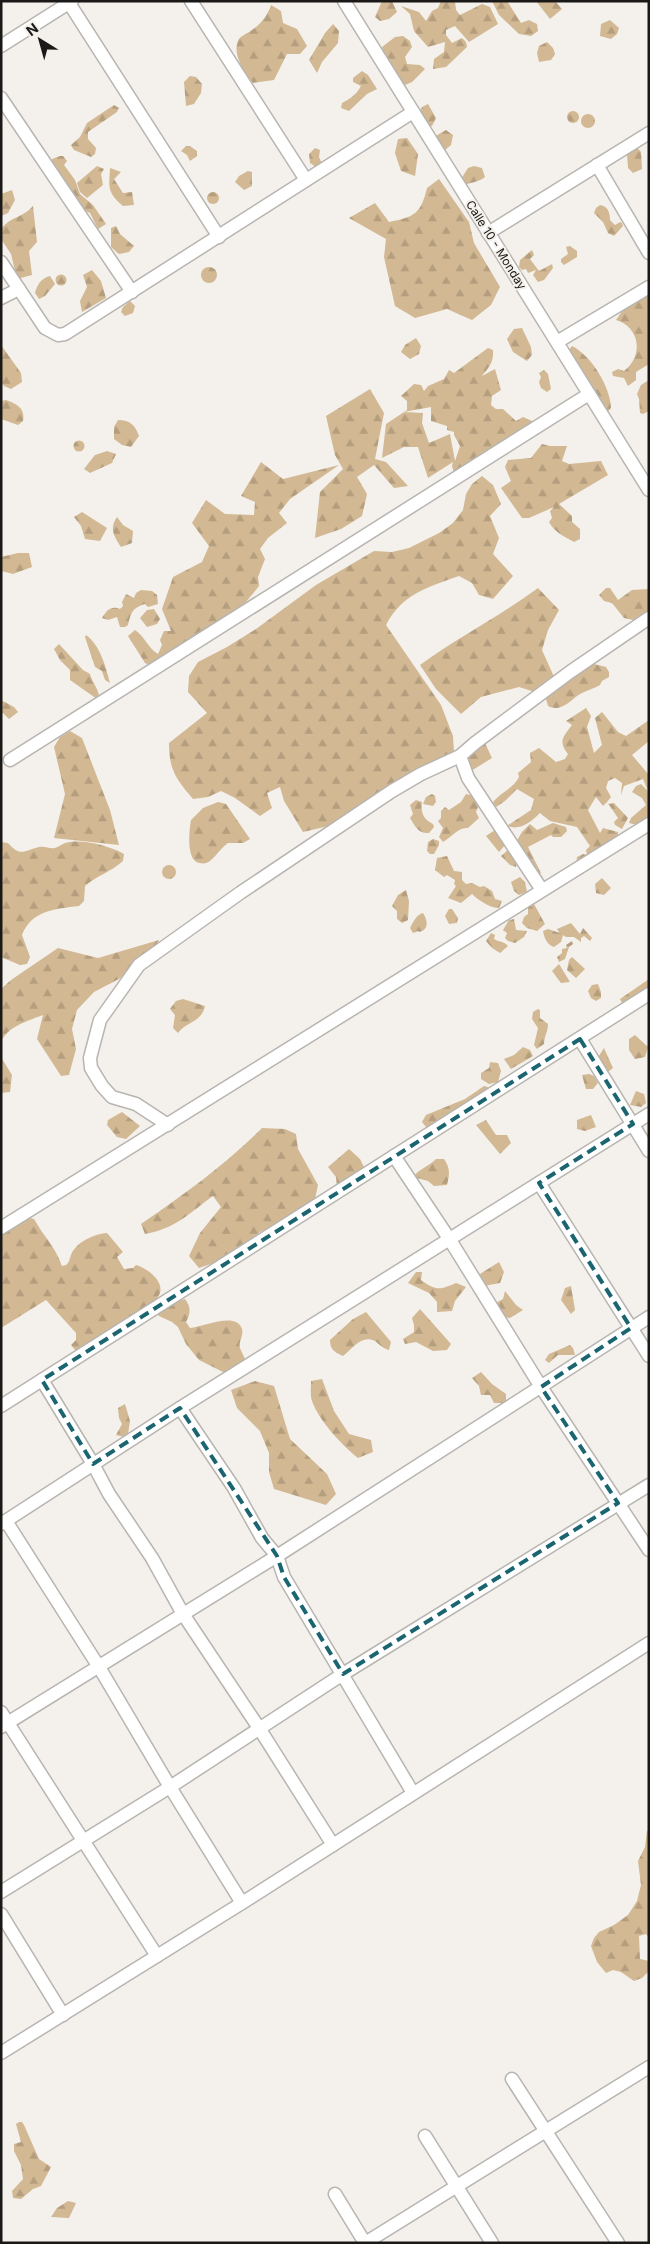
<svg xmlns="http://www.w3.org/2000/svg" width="650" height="2244" font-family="Inter,sans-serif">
  <defs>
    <pattern id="forest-firs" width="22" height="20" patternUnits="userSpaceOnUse" patternTransform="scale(1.25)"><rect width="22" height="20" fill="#d2b893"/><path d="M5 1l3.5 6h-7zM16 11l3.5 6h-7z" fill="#b49e7e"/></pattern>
  </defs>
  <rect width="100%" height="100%" fill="#f4f1ec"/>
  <g fill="url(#forest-firs)" fill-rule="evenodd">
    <path d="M382 1H392L397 12 389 19 380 21 375 17Z"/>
    <path d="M441 1H455L456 10 460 15 482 4 490 7 498 24 469 42 455 26 446 30V35L452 43 462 38 466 42 467 47 446 67 433 69 434 59 444 52 445 42 428 47 414 31 410 14 401 6 419 12 426 21 432 11 438 8Z"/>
    <path d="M492 1H507L521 23 529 20 537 24 538 31 531 36 519 34 499 15Z"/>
    <path d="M536 1H555L562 9 550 19Z"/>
    <path d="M271 5 281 11 283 23 297 29 307 46 300 54H287L274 80 253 83C244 72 231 53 239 39 241 36 246 34 249 32 260 25 267 17 271 5Z"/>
    <path d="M610 20 619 28 617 34 611 39 600 36 601 24Z"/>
    <path d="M333 24 339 31 338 43 322 62 317 73 309 60 325 33Z"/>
    <path d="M403 36 410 41 412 47 405 57 407 64 420 65 425 69 412 82 403 86 386 67 382 47 395 37Z"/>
    <path d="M547 42 553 48 555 54 551 60 539 62 537 53 539 46Z"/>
    <path d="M362 71 368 75 377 89 367 94 349 111 341 108 342 103C350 99 357 94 361 86L353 82V78Z"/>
    <path d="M190 76 196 77 202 84 201 93 194 104 186 106 184 82Z"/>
    <path d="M428 104 436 118 432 126H425L419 113 422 107Z"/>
    <path d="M114 105 119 108 117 112 88 132V139L96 148 95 154 91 157 74 150 71 145 80 137 87 123Z"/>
    <circle cx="573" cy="117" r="6"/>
    <circle cx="588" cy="121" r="7"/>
    <path d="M446 130 453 135 451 145 444 151 434 137Z"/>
    <path d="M407 138 418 154 415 176 401 171 395 153 398 139Z"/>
    <path d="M186 146H190L197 151V156L190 161 187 155 181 151Z"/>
    <path d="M636 146 641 152 642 169 633 173 628 168 627 154Z"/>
    <path d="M315 148 320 150 319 157 322 164 316 167 310 163 309 154Z"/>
    <path d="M60 156H63L67 161 64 165 75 180 80 194 93 205 106 224 98 229 90 213 83 210 49 163 52 159Z"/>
    <path d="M97 166 104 169 101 174 103 185 87 198 80 192 77 183Z"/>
    <path d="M474 166 482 168 485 177C479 182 471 182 463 186L459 182 468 168Z"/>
    <path d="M110 168 121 172 114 179 123 193 132 192 134 205 123 206C107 192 109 188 110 168Z"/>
    <path d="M248 171 252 172V186L244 190 235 182 239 176Z"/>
    <path d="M439 179 469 222 474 243 500 287 491 305 472 320 447 309 415 318 395 306 384 257 386 239 349 218 375 203 389 222C414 217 421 214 427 188Z"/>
    <path d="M12 190 15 200 8 213 1 216V194Z"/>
    <circle cx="213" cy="198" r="6"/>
    <path d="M600 205C608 206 610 213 610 220L615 225 620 222 622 223 623 226 614 236 608 233 603 222 594 213 596 208Z"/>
    <path d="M33 206 37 242 29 251 32 275 17 279 11 254 1 239V229C13 215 21 219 33 206Z"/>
    <path d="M116 226 120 234 134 246 129 252 119 254 111 247V228Z"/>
    <path d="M570 246 577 251V257L564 265 561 262V259L568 254 566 247Z"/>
    <path d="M532 250 534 255 530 259 539 271 552 264 553 268 544 280 538 282 533 275 536 270 528 273 526 269 522 270 519 267 520 260Z"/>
    <circle cx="209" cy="275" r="8"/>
    <path d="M92 270 101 281 106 298 82 312 80 301 87 287 83 275Z"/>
    <circle cx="61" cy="280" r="5.5"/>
    <path d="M50 276 55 284 45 296 39 299 35 293C37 285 41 278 50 276Z"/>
    <path d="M649 293V364L636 372V380L628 386 624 378 613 376 612 372 618 369 624 371C644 356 640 327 616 320L623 310Z"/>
    <path d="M130 301 135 306 133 313 125 316 121 312 123 307Z"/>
    <path d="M522 328 531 347 532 355 527 361 513 352 507 339 514 329Z"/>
    <path d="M416 338 421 346 419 354 410 359 401 352 405 345Z"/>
    <path d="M1 345 21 373 22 382 11 389 4 386 1 382Z"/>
    <path d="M572 346C592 356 610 387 611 408L606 414 567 353Z"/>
    <path d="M488 348 493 350C494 362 489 367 482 376L495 369 501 390 492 396 491 405 496 409H503L516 421 523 417 532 421 533 425 454 473 452 466 453 462 428 478 418 447H404L382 458 386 424 407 410V401L401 396 414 384 421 385 424 391 428 386 444 379 449 370 454 373ZM431 407V421L447 426V430L454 432V435L460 446 455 461 450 434 429 443 422 423 423 413 404 412Z"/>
    <path d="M544 370 548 374 551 389 547 392 541 388 539 382 541 377 539 373Z"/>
    <path d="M649 380V411L643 414 640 413 639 399 637 394 641 385Z"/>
    <path d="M370 389 384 413 375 459 386 462 408 486 394 488 374 465 357 477 367 494 362 516 341 529 315 538 320 492 343 469 335 455 326 416Z"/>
    <path d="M6 400C17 404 25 408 23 421L18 425 1 419V401Z"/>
    <path d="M118 420C130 420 135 425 139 436L131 447 122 445 114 439V427Z"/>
    <circle cx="79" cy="446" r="5.5"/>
    <path d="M542 444 550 446H567L562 461 569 464 601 461 608 475 559 504 572 516V522L580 529V539L574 542C564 536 555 533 549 522L552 518 550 511 554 507 529 518H522L501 488 511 481 505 467 508 460 531 458Z"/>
    <path d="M107 451 116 454 112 463 90 473 84 469 95 455Z"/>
    <path d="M261 462 283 479 339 465 290 499 279 513 287 523 268 538 260 549 265 559 258 577 259 586 246 602 152 666 145 663 128 636 135 630C145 637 148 648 158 654L162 645 160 640 164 631H171L162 609 173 577 202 562 209 546 192 523 206 500 225 514 254 515 255 502 241 496Z"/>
    <path d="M482 476 493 485 501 504 490 516 499 538 493 554 513 576 493 599 479 595 472 583 459 576C428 587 402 594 386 625L441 705 453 736 454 753 333 825 303 832 284 801 280 787 267 793 272 808 260 816 235 798 221 791 208 797 193 799C176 779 169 770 169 743L207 713 188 692 189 676 198 662 227 647 256 629 316 585 374 551 392 552 409 548 439 533 453 523 463 510 466 494 472 484Z"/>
    <path d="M82 512 107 528 100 541 85 539 81 526 74 517Z"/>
    <path d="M117 517 123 525 133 531 132 543 121 547C114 536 109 529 117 517Z"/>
    <path d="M18 553H29L32 567 13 574 1 571V557Z"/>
    <path d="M538 588 559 610 548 630 542 650 555 679 538 693 519 687 481 697 461 714 436 689 420 665C458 637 500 616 538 588Z"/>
    <path d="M606 588H610L618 600 632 590 649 589V612L633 620 624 618 612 603 604 601 599 595Z"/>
    <path d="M141 590 152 591 157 595 158 604 148 607 145 604C132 608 131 613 128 625L125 627H120L117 617 108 620 102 618C106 611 111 605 120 609L123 606 122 602 126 594 134 598 136 593Z"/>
    <path d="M154 609 160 619 157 624 147 627 140 618 147 610Z"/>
    <path d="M86 635C100 645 106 667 110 683L105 680 102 671 95 667 85 637Z"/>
    <path d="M59 644 83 670 90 674C92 682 98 688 99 696L97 699 70 680V670L60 660 54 649Z"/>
    <path d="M590 663 606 667 609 672V677L602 681 600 685C593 689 584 691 577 696 568 703 560 712 548 706L546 699C554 688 572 671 587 668Z"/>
    <path d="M1 700 14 707 18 712 9 719 3 713 1 715Z"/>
    <path d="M586 708 591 716 587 727 594 753 602 745 595 718 602 712 618 732 626 736 649 720V741L632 755 649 775V819L642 826 629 823 631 818 646 805 642 798 632 792 636 786 641 784 648 791 643 779 624 786 621 795 622 783 615 778 608 781 606 788 611 797 607 802 609 804 614 803 628 818 622 829 615 825 614 822 618 818 607 802 603 806 596 797 588 810 600 833 603 828 618 832V839L611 846 605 844 608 852 576 866 577 857 583 854 587 855 586 850 590 846 577 827 550 821 540 813C531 822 520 831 507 826L531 810 534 799 517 789 505 801 496 807 493 802C501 792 514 788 519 777L518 773 531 762 530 753 539 748 556 762 565 759 568 754C558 741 563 737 572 725L566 721Z"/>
    <path d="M70 731 82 738 110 810 119 845 54 838 65 794 54 747 60 737Z"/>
    <path d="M484 741 492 758 471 771 465 757Z"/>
    <path d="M432 794 435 796 436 802 433 806 423 804 426 797Z"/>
    <path d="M466 794 474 796 479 805 476 812 479 818 468 828C458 827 452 837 443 842L439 837 443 828 438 821 441 818V811L445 807 449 810 461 802Z"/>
    <path d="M416 800 422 802C420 812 424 820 433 824L434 827 429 833C418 834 415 826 410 818L413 814 410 805Z"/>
    <path d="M218 802 226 804 250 839 243 843H228C221 848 217 855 211 860 208 863 204 864 200 863 186 862 189 831 191 820L203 808Z"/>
    <path d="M553 823 566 827 567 831 561 837H553L551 835 528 847 541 873 537 877 516 842 522 832 530 824 537 830Z"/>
    <path d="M495 830 506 844 499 852 486 836Z"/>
    <path d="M433 839 439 841V845L434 854H430L427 851 428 842Z"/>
    <path d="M1 842 8 843C21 858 25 850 39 847 45 846 50 849 55 848 60 846 65 842 70 842 86 840 109 846 124 854L123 861C111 872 96 876 85 886L84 901 79 906C55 909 32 910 22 935L30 957 27 964 20 965 1 957Z"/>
    <path d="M509 849 517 863 516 867 510 865 501 856Z"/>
    <path d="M447 856 454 871 462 872V880L466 884 472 883 480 887 484 886 492 891 495 899 502 901 499 908C490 908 478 900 472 894L461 903 448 898 456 886 454 884 455 880 447 875 444 877 435 870 437 858Z"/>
    <circle cx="169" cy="872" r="7"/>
    <path d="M520 877 525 882 527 892 519 895 514 891 511 882Z"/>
    <path d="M602 878 611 888 604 895 596 893 595 884Z"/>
    <path d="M406 890 409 901 408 920 402 923 397 919V911L392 906 398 895Z"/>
    <path d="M534 904 545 924 537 931 527 928 522 923 524 917 528 914V907Z"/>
    <path d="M449 909H452L458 918 457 923 449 924 445 916Z"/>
    <path d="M423 913C428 921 429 930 419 932L418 931 413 933 410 928C413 922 417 914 423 913Z"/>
    <path d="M514 919 516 930 527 931 524 937 515 943 508 941 505 938 507 933 503 930 509 920Z"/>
    <path d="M571 923 580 934 583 928 592 938 590 941 584 936 581 938V942L574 937H566L563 935 561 942 554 947C547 945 544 937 543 931L548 929 560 933 557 929Z"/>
    <path d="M491 933 495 935 494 939C499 942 504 941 508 946L500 953 492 948 486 941Z"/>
    <path d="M159 940 152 952 119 979 94 992 77 1010 72 1029 76 1049 69 1075 61 1076 37 1039 43 1015C28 1021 8 1026 1 1042V989L11 980 58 948 98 958Z"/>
    <path d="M572 941 573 944 569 947 565 959 559 962 557 957 562 953V949L567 948 566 945Z"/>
    <path d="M572 957 585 969 576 978 567 970 569 960Z"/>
    <path d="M559 964 570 982 561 983 552 971Z"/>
    <path d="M649 979V992L623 1005 620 999Z"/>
    <path d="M598 984 601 992V998L596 1001 591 998 588 991 592 985Z"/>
    <path d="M183 999 205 1006C202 1022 187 1021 178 1033L173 1028 175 1015 170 1009 176 1001Z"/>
    <path d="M538 1009 540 1010V1018L548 1024C548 1032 544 1036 544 1044L537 1049 534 1045 538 1028 532 1019 533 1012Z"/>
    <path d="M635 1035 648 1047 645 1057 635 1059 629 1050V1039Z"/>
    <path d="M523 1047 530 1050 533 1056 511 1069 504 1059 514 1055Z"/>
    <path d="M604 1048 613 1068 603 1076 597 1059Z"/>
    <path d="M1 1057 12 1075 10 1092 1 1093Z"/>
    <path d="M490 1062 498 1063 501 1071 498 1082 489 1084 481 1079V1073L489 1068Z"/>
    <path d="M589 1074 594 1076 598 1083 593 1089H586L582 1075Z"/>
    <path d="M484 1086 488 1087 485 1094 427 1128 422 1122 426 1115 465 1099Z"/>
    <path d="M636 1091 644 1094 646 1103 641 1107 630 1105Z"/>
    <path d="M122 1112 140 1126 126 1139 117 1137 107 1125 108 1120Z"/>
    <path d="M591 1115 596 1127 585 1131 577 1129V1120Z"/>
    <path d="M486 1120 496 1135H507L511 1143 500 1154 476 1125Z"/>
    <path d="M262 1128 285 1129 296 1134 298 1149 318 1185 315 1199 297 1214 260 1232 231 1257 199 1268 189 1256 200 1233 221 1207 213 1196C188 1214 177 1228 145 1234L141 1224C183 1195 225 1165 262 1128Z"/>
    <path d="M349 1149 360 1159 366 1171 337 1187 336 1177 328 1167Z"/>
    <path d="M436 1159H444C450 1168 450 1173 447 1185L434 1186 428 1181 413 1177C419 1169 429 1166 436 1159Z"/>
    <path d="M26 1217 34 1219C44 1237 55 1246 62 1266L66 1265C70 1261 69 1260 71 1255 76 1242 94 1234 107 1233L123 1252 117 1257 124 1269 133 1268 136 1265C147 1268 166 1282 159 1295 151 1311 96 1345 80 1356L71 1345 76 1340V1333L46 1300 1 1328V1234C8 1227 18 1226 26 1217Z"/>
    <path d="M499 1262 504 1272 500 1283 484 1286 480 1274Z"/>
    <path d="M416 1272H422L421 1280C436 1291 440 1290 456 1283L466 1287 455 1301 452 1311 437 1312V1302L429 1293 408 1283Z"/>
    <path d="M571 1286 575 1310 571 1314 561 1300 565 1288Z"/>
    <path d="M505 1291 516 1305 523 1310 510 1318 503 1317 494 1304 503 1299Z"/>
    <path d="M185 1299C191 1307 191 1313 186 1322L190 1328C204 1327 236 1311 242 1329 244 1336 238 1341 240 1348 242 1354 245 1357 246 1363L227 1374 199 1360 186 1344 178 1327 172 1322 159 1316 155 1309Z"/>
    <path d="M420 1309 451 1344 447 1350 433 1351 416 1342 405 1344 403 1339 414 1332V1325L412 1318Z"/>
    <path d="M366 1312 391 1342 389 1350C382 1348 380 1345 375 1341 362 1334 352 1349 343 1356 334 1352 330 1349 330 1340L353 1319Z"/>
    <path d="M570 1345 573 1348 575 1355H558L549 1363 545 1360 549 1354Z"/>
    <path d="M481 1372 492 1384 506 1394V1403H494L490 1395H481L479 1386 472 1378Z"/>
    <path d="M322 1379 334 1411 349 1434 371 1440 373 1452 358 1458C342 1445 319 1421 312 1401 310 1395 311 1387 311 1381Z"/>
    <path d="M255 1381 274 1386 290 1439 327 1474 336 1494 326 1505 274 1489 269 1472V1453L260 1431 237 1408 231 1390Z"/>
    <path d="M125 1404 130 1421 128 1434 124 1437 116 1435 122 1424 119 1418 118 1408Z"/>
    <path d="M647 1830 649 1833V1938L646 1934 639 1936 640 1959 649 1961V1971L642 1978 634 1981 621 1972 613 1970 606 1973 597 1962 591 1946 594 1938 599 1932 614 1925 628 1915 637 1901 641 1885 638 1861 645 1847Z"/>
    <path d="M19 2122H22L24 2125 39 2159 51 2167 41 2186 33 2189 21 2199 13 2198 12 2191 23 2179 21 2165 14 2151V2144L21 2142 16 2124Z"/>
    <path d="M68 2201 76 2203 69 2218 51 2217 57 2208Z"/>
  </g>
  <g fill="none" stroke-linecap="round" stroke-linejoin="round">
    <g stroke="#b8b5b1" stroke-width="15">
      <g id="minor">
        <path d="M191 1 306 180"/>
        <path d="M344 1 649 490"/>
        <path d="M69 3 219 237"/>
        <path d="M1 46 72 1"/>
        <path d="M1 98 132 292"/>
        <path d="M597 165 649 253"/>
        <path d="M488 233 649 133"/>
        <path d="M1 262 45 328 58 335 65 334 413 112"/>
        <path d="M1 298 19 289"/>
        <path d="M557 342 649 287"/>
        <path d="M10 760 589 394"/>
        <path d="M542 890 468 778 460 756 475 743 570 672 649 618"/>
        <path d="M580 1039 649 1151"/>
        <path d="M168 1125 136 1104 112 1097 102 1086 91 1068 90 1058 100 1020 139 965 240 893 392 791 421 774 460 756"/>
        <path d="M394 1156 450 1240 541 1387 649 1550"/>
        <path d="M539 1183 649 1356"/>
        <path d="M1 1228 649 824"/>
        <path d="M42 1380 93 1464 109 1494 152 1558 183 1614 259 1728 333 1845"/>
        <path d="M1 1406 649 994"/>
        <path d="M180 1408 234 1488 262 1538 277 1556 284 1577 413 1793"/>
        <path d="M6 1521 99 1667 170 1787 242 1903"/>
        <path d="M1 1524 180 1408 649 1114"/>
        <path d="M1 1712 157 1956"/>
        <path d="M1 1727 277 1556 649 1317"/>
        <path d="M1 1892 170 1787 343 1674 649 1485"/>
        <path d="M1 1914 63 2015"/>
        <path d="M1 2053 242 1903 649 1643"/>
        <path d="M512 2079 618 2243"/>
        <path d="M425 2136 492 2243"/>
        <path d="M335 2194 365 2243 649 2067"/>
      </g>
    </g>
    <use href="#minor" stroke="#fff" stroke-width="12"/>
  </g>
  <path fill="none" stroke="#1b6571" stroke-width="4" stroke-dasharray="10 6" stroke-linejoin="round" d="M580 1039 633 1124 539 1183 631 1328 541 1387 618 1503 343 1674 284 1577 277 1556 180 1408 93 1464 42 1380Z"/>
  <g text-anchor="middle" stroke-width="4" stroke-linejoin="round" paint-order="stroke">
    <g font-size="12" fill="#1a1917" stroke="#f4f1ec">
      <text transform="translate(496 245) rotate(58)" y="4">Calle 10 - Monday</text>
    </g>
  </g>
  <rect width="650" height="2244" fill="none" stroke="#1a1917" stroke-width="5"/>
  <g transform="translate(40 40) rotate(323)" stroke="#f4f1ec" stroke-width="4" paint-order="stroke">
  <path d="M0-4L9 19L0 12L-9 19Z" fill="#1a1917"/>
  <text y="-8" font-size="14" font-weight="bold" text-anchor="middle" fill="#1a1917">N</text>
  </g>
</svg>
